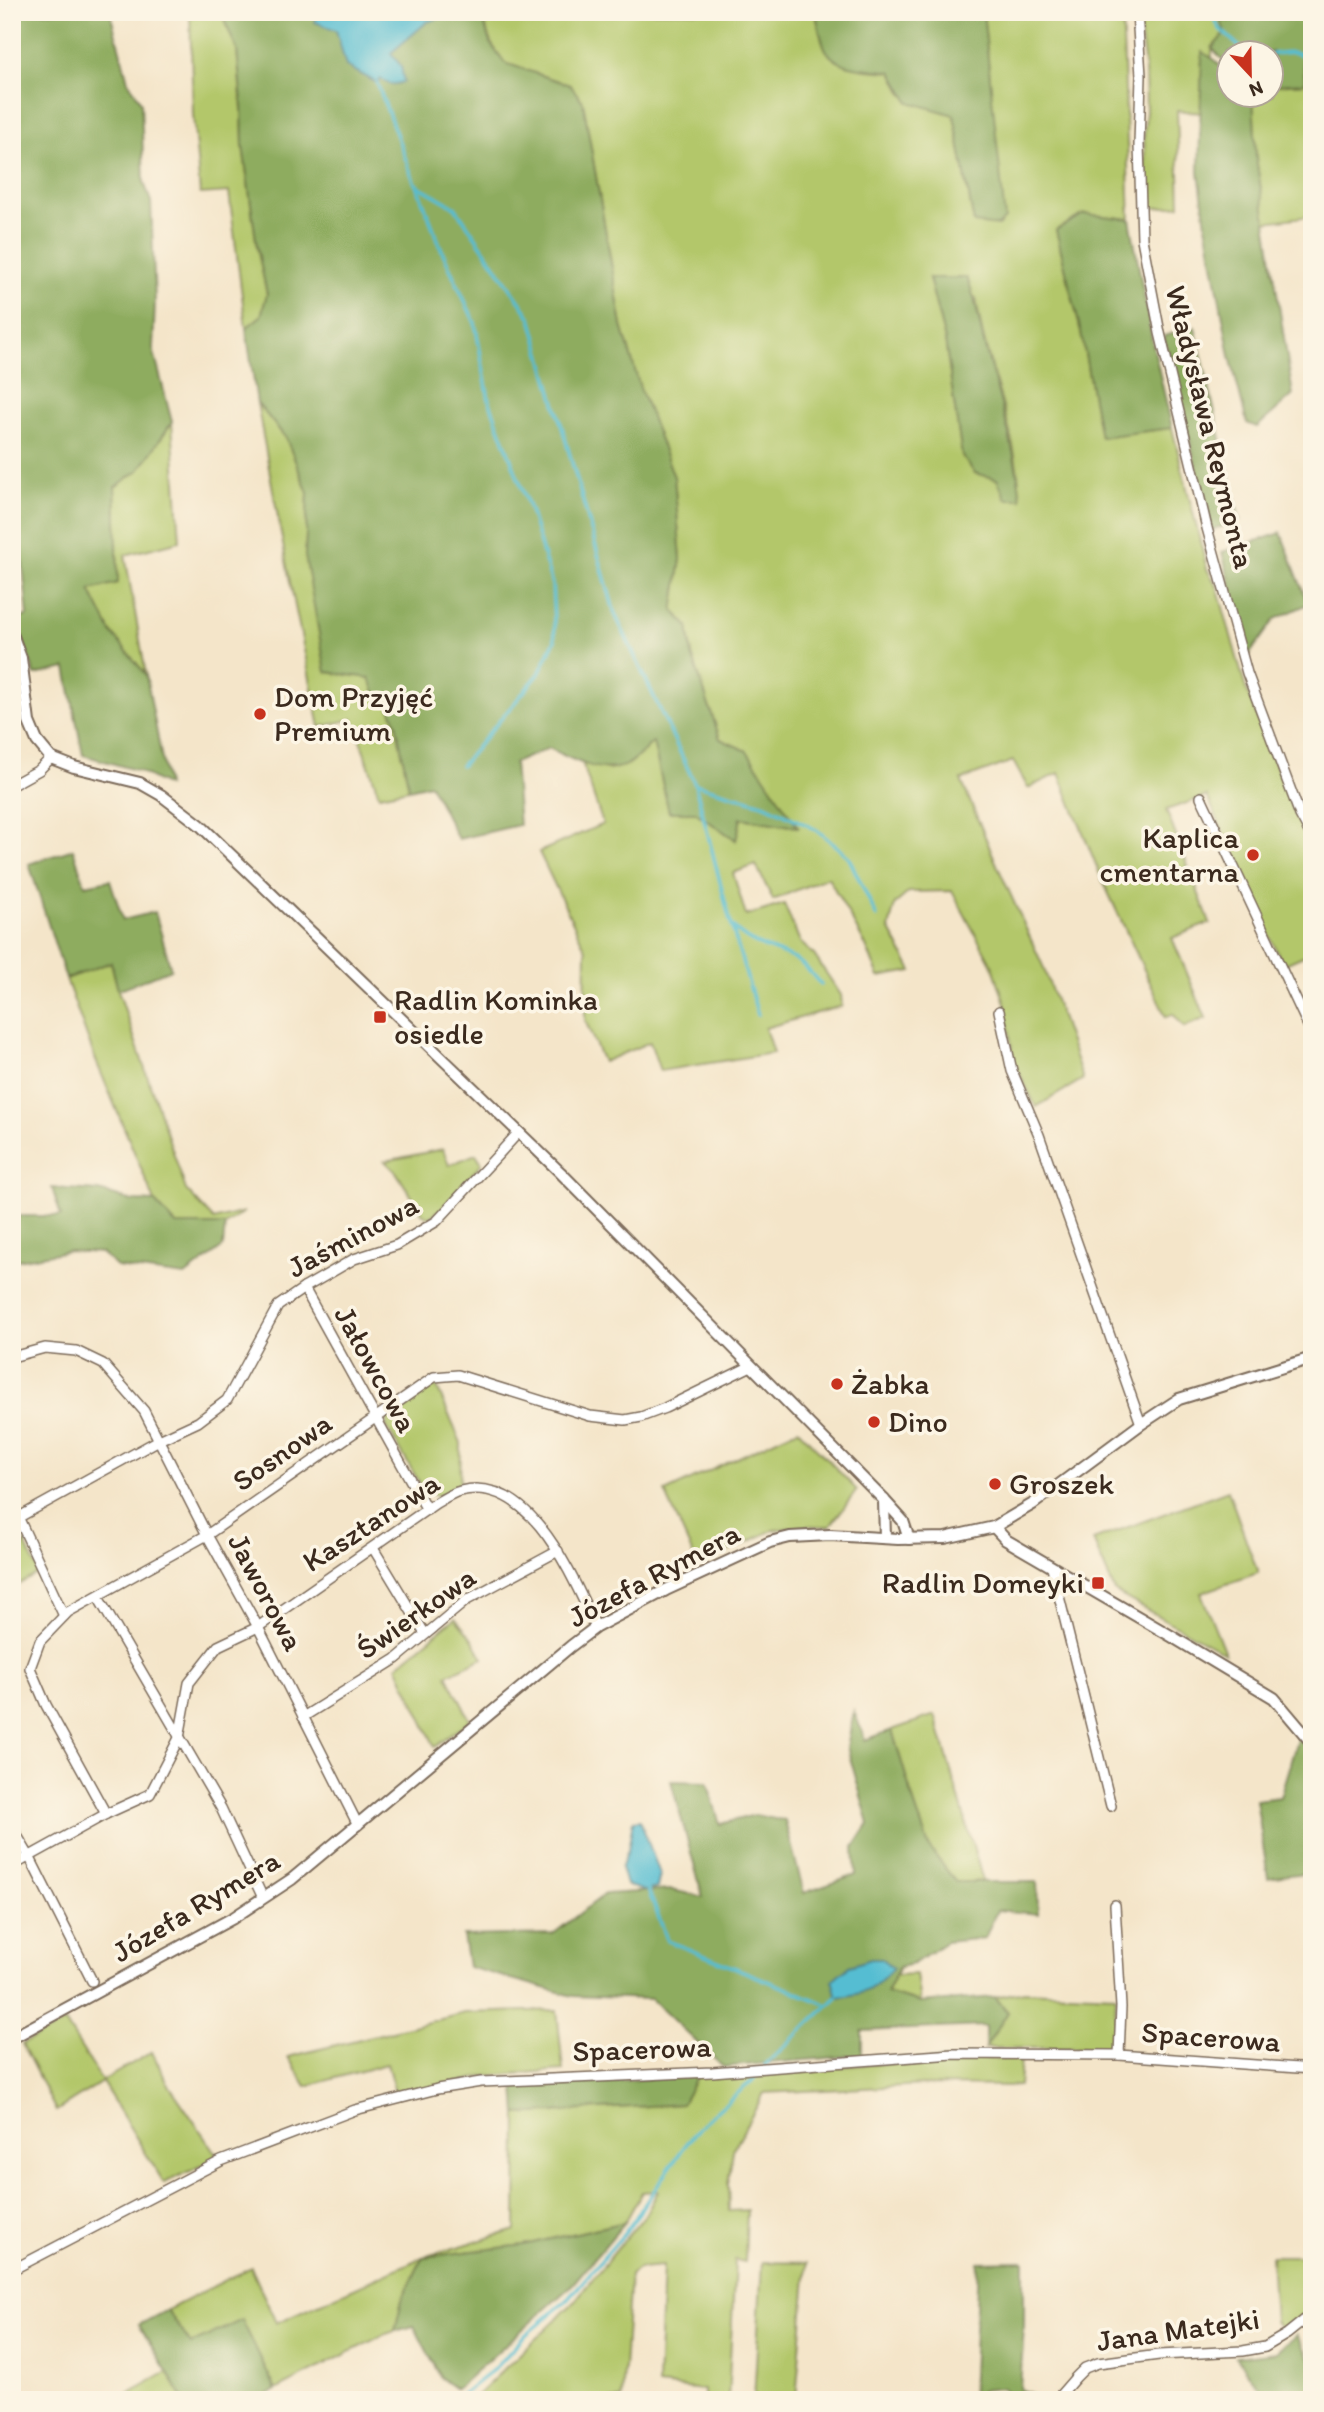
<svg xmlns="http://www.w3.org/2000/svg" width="1324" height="2412" font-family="Itim,sans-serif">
  <rect width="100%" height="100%" fill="#fcf5e5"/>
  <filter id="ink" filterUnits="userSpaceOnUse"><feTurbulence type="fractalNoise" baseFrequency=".0143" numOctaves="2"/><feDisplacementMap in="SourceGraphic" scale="14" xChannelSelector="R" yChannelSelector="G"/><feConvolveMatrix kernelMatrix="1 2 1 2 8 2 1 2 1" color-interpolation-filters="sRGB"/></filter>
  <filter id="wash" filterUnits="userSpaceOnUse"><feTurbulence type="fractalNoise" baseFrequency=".00686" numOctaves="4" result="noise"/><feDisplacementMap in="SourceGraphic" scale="28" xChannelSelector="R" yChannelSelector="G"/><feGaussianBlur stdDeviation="1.57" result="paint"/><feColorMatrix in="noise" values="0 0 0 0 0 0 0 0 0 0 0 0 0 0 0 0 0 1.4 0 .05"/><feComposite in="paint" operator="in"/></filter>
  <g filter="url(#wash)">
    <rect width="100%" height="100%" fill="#f4e5c9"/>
    <g fill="#b3c76b" stroke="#777844" stroke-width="2" fill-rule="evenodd">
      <path d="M190 12H221L237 50 242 110 243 146 257 247 267 294 261 316 246 328 229 192 200 194 193 115Z"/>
      <path d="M481 12H815L826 50 866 70 892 72 903 94 954 115 974 223 1004 219 983 12H1122L1130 219 1084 214 1056 230 1081 332 1100 437 1172 428 1207 569 1217 586 1245 686 1295 815 1312 848V952L1283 965 1207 796 1166 810 1210 923 1172 938 1206 1018 1184 1027 1173 1014 1166 1017 1101 877 1059 773 1028 788 1013 761 961 780 998 867 1043 966 1083 1079 1036 1107 1014 1062 1005 1003 993 967 952 891 909 892 895 904 889 928 912 971 879 977 866 946 828 877 773 900 756 865 733 873 746 916 784 904 800 942 814 955 841 995 842 1006 765 1028 773 1053 660 1071 650 1042 603 1062 585 1020 586 950 539 852 603 824 582 762 610 770 629 764 653 742 669 812H695L736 840 741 818 796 827 747 751 720 739 692 655 688 626 673 611 681 559 674 477 641 391 622 326 583 102 570 85 505 63 491 43ZM929 278 976 298C985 366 1018 430 1020 499L997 479 975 473 962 456 945 340Z"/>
      <path d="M1138 12H1218L1226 33 1212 48V58L1202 53 1201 113 1177 110 1180 205 1147 209 1144 136 1146 111 1145 68Z"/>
      <path d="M1312 43V222L1310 216 1266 222 1256 158 1253 95 1272 94V85L1305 83 1302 44Z"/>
      <path d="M257 403 286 438 308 493 305 556 370 678 375 693 387 699 396 722 409 789 379 795 353 719 320 727 289 577Z"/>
      <path d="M172 422 180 541 125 555 146 675 111 632 90 590 118 583 115 487 139 470Z"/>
      <path d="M111 962 118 990 186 1190 214 1220 244 1212 225 1225H176L155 1202 94 1056 66 979Z"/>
      <path d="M443 1149 449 1165 476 1154 482 1163 440 1210 428 1218 423 1214 396 1172 385 1161Z"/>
      <path d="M436 1385 461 1443 460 1486 439 1496 425 1492 386 1426 387 1419 398 1407Z"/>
      <path d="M798 1429 857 1490 830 1526H803L773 1530 698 1566 665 1492Z"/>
      <path d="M1228 1490 1258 1573 1201 1593 1225 1653 1115 1592 1093 1540Z"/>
      <path d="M16 1525 39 1573 12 1588V1527Z"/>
      <path d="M455 1618 471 1637 483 1658 447 1675 470 1720 435 1747 397 1666Z"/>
      <path d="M935 1715 983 1881 956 1883 929 1847 914 1803 892 1730Z"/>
      <path d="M916 1974 920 2003 886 1993 895 1975Z"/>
      <path d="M1024 1991 1116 1995 1114 2048H985L1008 2012 995 1997Z"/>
      <path d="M557 2010 563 2070 487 2076 396 2096 387 2064 306 2086 288 2057 465 2013Z"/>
      <path d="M65 2022 102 2081 152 2052 167 2082 219 2158 164 2183 102 2082 56 2111 22 2044Z"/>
      <path d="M967 2058 1021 2059 1019 2086 925 2085 764 2093 733 2150 728 2184 729 2211 747 2210 745 2262 735 2260 728 2400H704V2390L658 2385 663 2266 639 2268 630 2275 622 2400H472L573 2303 646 2214 658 2191 642 2192 625 2222 524 2245 423 2257 402 2300 395 2331 383 2335 276 2390 242 2321 191 2344 167 2310 251 2267 276 2323 423 2257 516 2230 517 2114 682 2104 697 2076Z"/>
      <path d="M1271 2256H1312V2309L1282 2331 1275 2321Z"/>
      <path d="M762 2262 807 2263 796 2400H754Z"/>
      <path d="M167 2372 184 2400H117Z"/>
    </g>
    <g fill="#8eac5f" stroke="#646b3e" stroke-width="2">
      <path d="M12 12H110L128 81 141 102 144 182 151 202 155 302 153 349 172 422 139 470 115 487 118 583 90 590 111 632 146 675 167 786 139 771 83 755 66 668 35 675 16 620 28 615 12 459Z"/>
      <path d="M221 12H481L490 43 505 63 570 85 583 102 622 326 641 391 674 477 681 559 673 611 688 626 692 655 720 739 747 751 798 827 741 818 736 840 695 812H669L653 742C645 749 637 759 628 764 604 777 570 759 549 748L514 763 519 825 458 839 430 784 409 789 396 722 387 700 375 693 370 678 326 672 305 556 308 493 286 438 257 403 246 328 261 316 267 294 257 247 243 146 242 102 237 50Z"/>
      <path d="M815 12H983L1005 219 998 226 974 223 954 115 909 102 892 72C872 68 838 71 826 50 820 39 819 24 815 12Z"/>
      <path d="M1218 12H1312V43L1302 44 1305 83 1272 85V52H1230L1229 67 1212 48 1225 33Z"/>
      <path d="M1202 52 1212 58 1229 74 1230 94 1253 95 1256 158 1293 395 1257 427 1247 423 1230 356 1206 225 1199 172Z"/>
      <path d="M1084 214 1130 219 1152 340 1172 428 1100 437 1081 332 1056 230Z"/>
      <path d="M929 278H967C978 303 979 326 986 351 1000 401 1015 448 1021 499H1006L997 479 975 473 962 456 945 340Z"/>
      <path d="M1195 327 1240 520 1212 530 1164 336Z"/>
      <path d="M1281 533 1308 604 1275 619 1249 655 1222 552Z"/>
      <path d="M73 849 85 885 110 880 123 920 155 912 171 969 118 990 111 962 66 979 29 864Z"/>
      <path d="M52 1188 99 1191 132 1201 155 1202 176 1225H225L223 1247 185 1276 117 1267 101 1253 68 1251 12 1261V1216H61Z"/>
      <path d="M854 1711 865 1740 892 1730 914 1803 929 1847 956 1882H1037L1038 1914 997 1910 985 1938 946 1942 913 1964 899 1967 886 1993 920 2003 995 1997 1008 2012 985 2048V2026L862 2031V2055L723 2067 651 1999 573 1996 468 1967 463 1936 553 1934 605 1894 672 1890 703 1897 671 1781 707 1782 720 1824 755 1815 785 1821 804 1893 856 1875 854 1847 869 1824 847 1747Z"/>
      <path d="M1298 1737 1312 1754V1872L1268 1878 1256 1800 1280 1797Z"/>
      <path d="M697 2076 682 2104 517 2114 515 2087Z"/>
      <path d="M625 2222 571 2286 456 2389 441 2378 414 2326 395 2331 402 2300 423 2257 524 2245Z"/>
      <path d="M1024 2261V2326L1020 2389 1044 2399 1007 2400 1003 2388 983 2390 972 2398 978 2262Z"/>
      <path d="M167 2310 191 2344 242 2320 276 2390 262 2397V2400H184L139 2325Z"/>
      <path d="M1296 2335 1312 2361V2400H1268L1236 2357 1277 2352Z"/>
    </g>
    <g fill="#54bdd2" stroke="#487478" stroke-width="2">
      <path d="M315 12H460L427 22 391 53 401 66 404 82 391 85 381 79 377 83 346 66 336 30 315 22Z"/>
      <path d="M640 1820 660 1874 657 1888 644 1891 626 1885 621 1868 628 1850 633 1821Z"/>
      <path d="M871 1959H882L893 1968C874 1989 866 1995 837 1997L832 1980 849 1966Z"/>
    </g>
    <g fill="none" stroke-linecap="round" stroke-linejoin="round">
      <g stroke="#54bdd2" stroke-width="3.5">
        <path d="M1204 12 1213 17 1220 29 1243 50 1255 49 1260 52"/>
        <path d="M1272 54 1291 52 1312 57"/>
        <path d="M377 83 415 184 455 207 531 318 615 614 695 784 729 917 758 1015"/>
        <path d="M416 184 443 253 475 323 489 400 530 510 552 584 555 640 539 674 461 766"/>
        <path d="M695 784 766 805 817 830 848 856 877 917"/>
        <path d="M733 927C749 945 771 948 792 958 803 962 813 976 821 985"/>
        <path d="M648 1890 668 1941 828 2005"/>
        <path d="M765 2065 837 1997"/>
        <path d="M455 2400 493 2370 522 2338 567 2300 625 2233 684 2147 705 2121 752 2081 759 2071"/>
      </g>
    </g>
  </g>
  <g filter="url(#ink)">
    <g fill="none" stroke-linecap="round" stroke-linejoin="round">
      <g stroke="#7c6b5a" stroke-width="12">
        <g id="minor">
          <path d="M1137 12 1141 76 1139 145 1142 239 1160 333 1207 528 1247 673 1300 815 1312 837"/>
          <path d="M12 785 39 770 51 758"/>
          <path d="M1201 797 1312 1034"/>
          <path d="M999 1011 1012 1071 1039 1135 1141 1424"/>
          <path d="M304 1288 427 1510"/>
          <path d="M12 1357 45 1348 76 1351 103 1364 144 1411 207 1535 258 1627 358 1825"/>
          <path d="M19 1519 64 1616"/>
          <path d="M12 1521 159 1440 198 1422 227 1400 278 1306 304 1288 354 1259 397 1245 437 1221 519 1132"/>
          <path d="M373 1548 425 1634"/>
          <path d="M1052 1568 1111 1806"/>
          <path d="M98 1597 221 1808 263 1898"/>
          <path d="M303 1717 396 1659 467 1600 558 1551"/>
          <path d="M106 1814 46 1705 30 1668 40 1641 68 1612 207 1535 434 1377 458 1375 590 1416 625 1420 641 1417 665 1408 751 1366"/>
          <path d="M12 1827 29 1856 92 1981"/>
          <path d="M12 1866 106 1814 150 1794 179 1738 189 1683 218 1646 258 1627 436 1503C443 1499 452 1493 460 1491 531 1473 573 1579 596 1627"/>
          <path d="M1115 1905 1121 2007 1119 2055"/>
          <path d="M12 2270 221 2161 355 2110 437 2089 481 2082 712 2072 953 2054 1119 2055 1312 2069"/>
          <path d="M1056 2400 1076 2377 1085 2368 1098 2363 1159 2355 1243 2351 1265 2347 1287 2334 1312 2314"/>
        </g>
      </g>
      <g stroke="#7c6b5a" stroke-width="14">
        <g id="tertiary">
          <path d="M12 634 21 658 29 722 37 741 51 758 74 767 140 783 161 795 200 825 560 1172 884 1500 903 1521 909 1539"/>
          <path d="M884 1500 885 1538"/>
          <path d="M994 1527 1006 1540 1171 1636 1274 1698 1312 1743"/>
          <path d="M12 2038 233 1918 292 1879 571 1646 596 1627 666 1590 770 1542 790 1537 830 1535 898 1539 945 1538 994 1527 1033 1504 1141 1424 1179 1399 1312 1358"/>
        </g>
      </g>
      <use href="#minor" stroke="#fff" stroke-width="9"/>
      <use href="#tertiary" stroke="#fff" stroke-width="10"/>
    </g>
  </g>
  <g fill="#c8321e" stroke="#fcf5e5" stroke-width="2.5">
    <circle cx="260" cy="714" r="7"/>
    <circle cx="1253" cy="855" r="7"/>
    <rect x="373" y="1010" width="14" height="14" rx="3.5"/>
    <circle cx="837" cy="1384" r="7"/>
    <circle cx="874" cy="1422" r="7"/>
    <circle cx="995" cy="1484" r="7"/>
    <rect x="1091" y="1576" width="14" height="14" rx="3.5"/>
  </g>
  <g text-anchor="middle" stroke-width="7" stroke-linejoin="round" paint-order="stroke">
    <g font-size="30" fill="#3b2a1e" stroke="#fcf5e5">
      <text transform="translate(1210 427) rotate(76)" y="10">Władysława Reymonta</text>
      <text transform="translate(353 1236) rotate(-28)" y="10">Jaśminowa</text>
      <text transform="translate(376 1369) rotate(61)" y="10">Jałowcowa</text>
      <text transform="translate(282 1452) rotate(-35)" y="10">Sosnowa</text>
      <text transform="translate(371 1522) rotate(-33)" y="10">Kasztanowa</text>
      <text transform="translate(654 1575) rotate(-28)" y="10">Józefa Rymera</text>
      <text transform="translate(266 1592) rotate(62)" y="10">Jaworowa</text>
      <text transform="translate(416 1613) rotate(-35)" y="10">Świerkowa</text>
      <text transform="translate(196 1906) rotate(-31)" y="10">Józefa Rymera</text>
      <text transform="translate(1211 2037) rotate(4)" y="10">Spacerowa</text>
      <text transform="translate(642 2049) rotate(-2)" y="10">Spacerowa</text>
      <text transform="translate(1178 2330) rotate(-8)" y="10">Jana Matejki</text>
    </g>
    <g font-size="30" fill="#3b2a1e" stroke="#fcf5e5" text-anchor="start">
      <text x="274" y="707">Dom Przyjęć<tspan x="274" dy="34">Premium</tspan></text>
      <text x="1239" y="848" text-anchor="end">Kaplica<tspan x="1239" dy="34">cmentarna</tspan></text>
      <text x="394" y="1010">Radlin Kominka<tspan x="394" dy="34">osiedle</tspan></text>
      <text x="851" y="1394">Żabka</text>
      <text x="888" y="1432">Dino</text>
      <text x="1009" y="1494">Groszek</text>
      <text x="1084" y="1593" text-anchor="end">Radlin Domeyki</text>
    </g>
  </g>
  <rect width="1324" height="2412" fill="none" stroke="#fcf5e5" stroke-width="42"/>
  <g transform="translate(1250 74) rotate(158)"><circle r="33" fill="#fcf5e5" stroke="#afa495" stroke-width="2"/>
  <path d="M0-5L12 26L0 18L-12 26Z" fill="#c8321e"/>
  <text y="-10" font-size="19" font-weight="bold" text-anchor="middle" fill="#3b2a1e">N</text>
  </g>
</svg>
